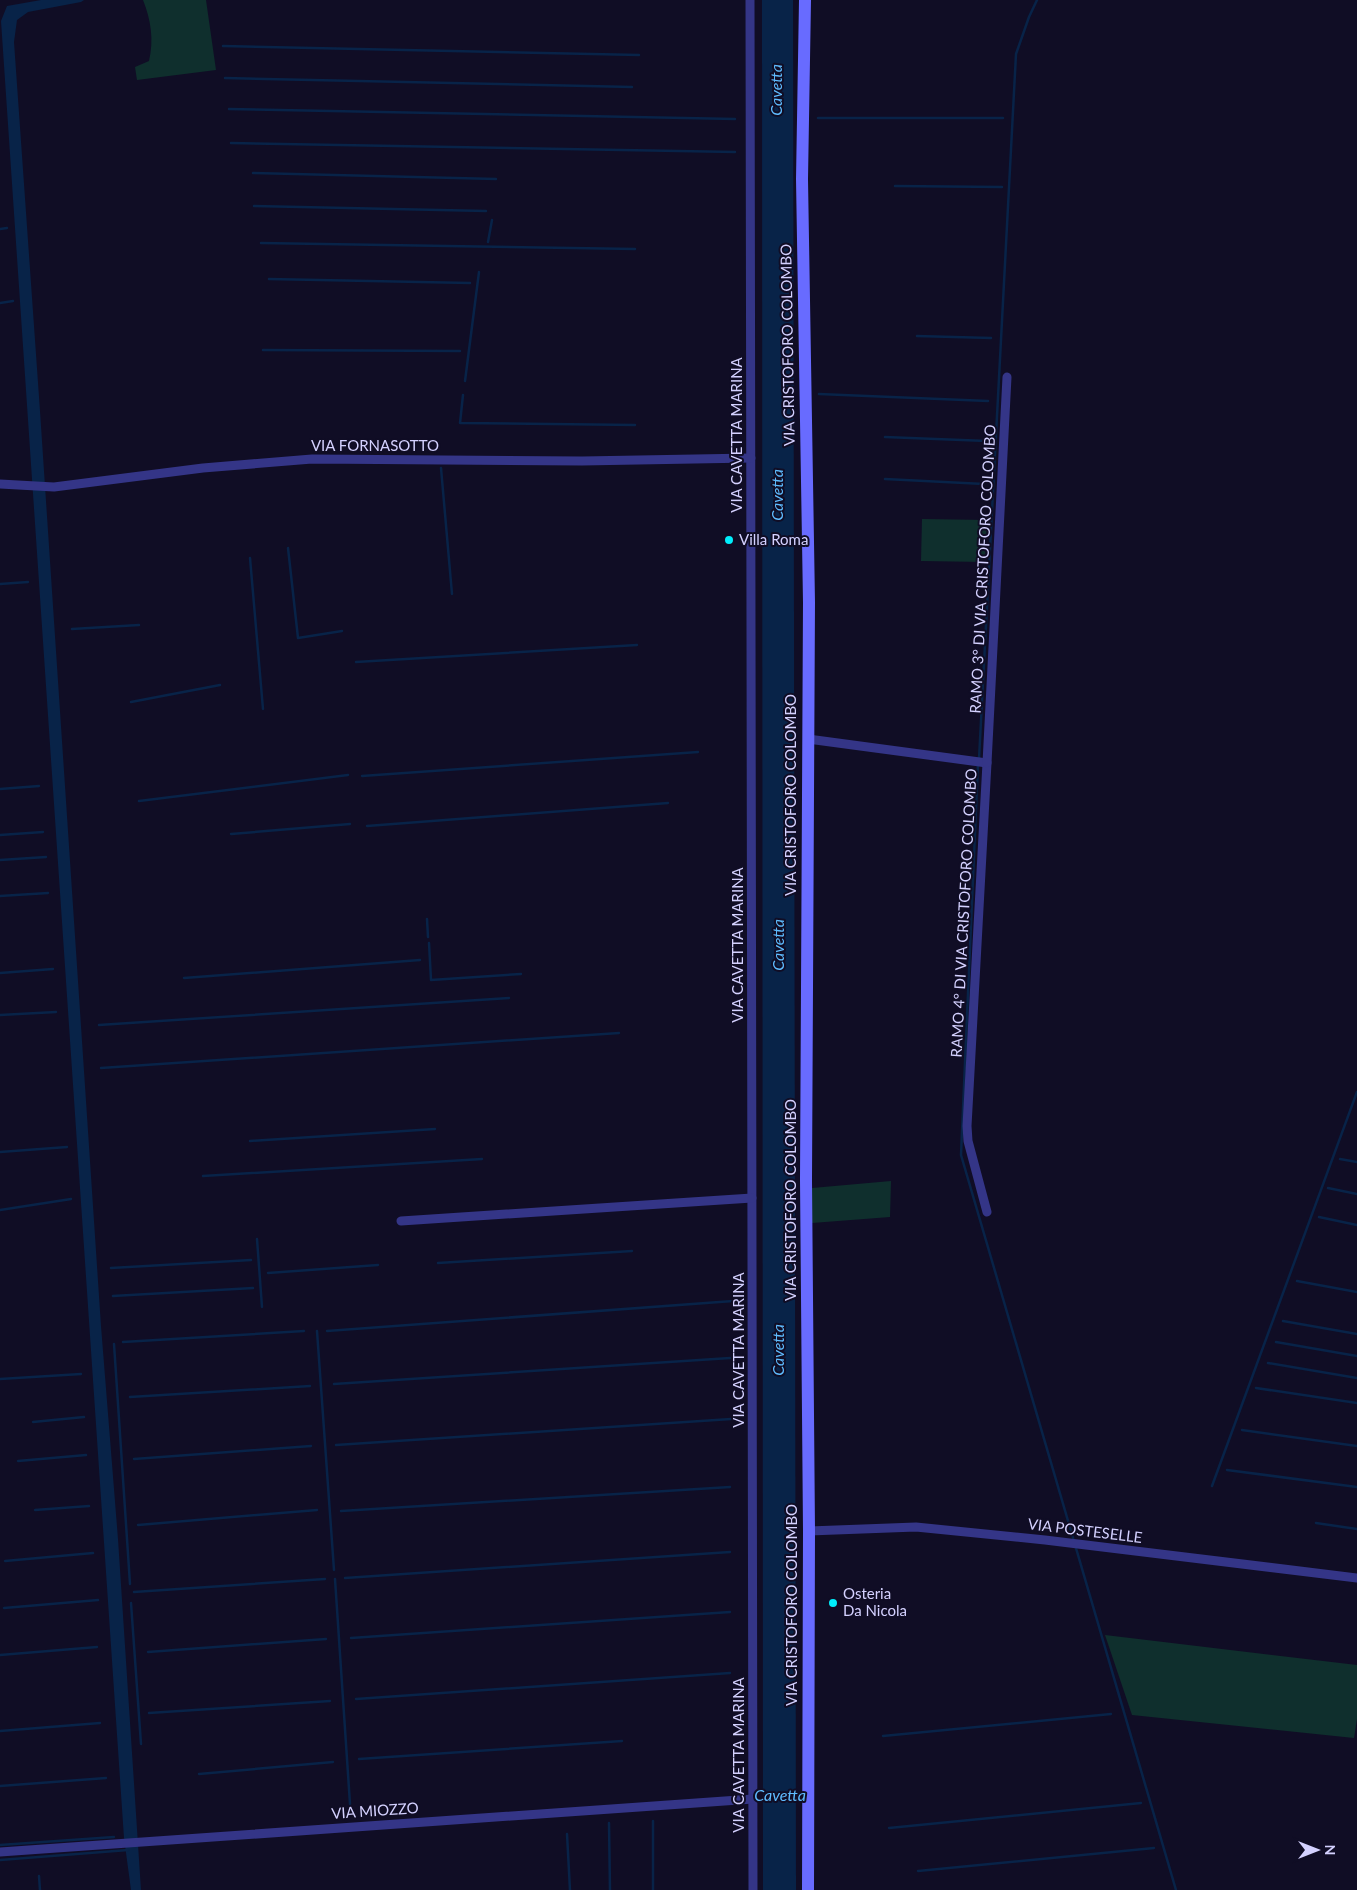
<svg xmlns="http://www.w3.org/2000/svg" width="1357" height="1890" font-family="Lato,sans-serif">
  <rect width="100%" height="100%" fill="#100d25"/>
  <g fill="#0f2f2d">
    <path d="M143 0H206L216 70 137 80 135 67 149 61C154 40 151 20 143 0Z"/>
    <path d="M922 519 987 520 985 562 921 561Z"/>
    <path d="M891 1181 890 1217 812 1223V1188Z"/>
    <path d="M1105 1635 1357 1665V1719L1354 1738 1132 1715Z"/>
  </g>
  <g fill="#082348">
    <path d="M41 0H84L81 2 28 12 17 20 14 42 40 411 101 1326 118 1539 141 1890H131L124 1838 1 21 7 6Z"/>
    <path d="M762 0H793L796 1890H763Z"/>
  </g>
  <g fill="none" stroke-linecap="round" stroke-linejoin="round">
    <g stroke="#082348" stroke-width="2.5">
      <path d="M223 46 639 55"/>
      <path d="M225 78 632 87"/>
      <path d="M229 109 735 119"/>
      <path d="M818 118H1003"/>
      <path d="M231 143 735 152"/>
      <path d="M253 173 496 179"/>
      <path d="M895 186 1002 187"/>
      <path d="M254 206 486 211"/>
      <path d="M0 229 7 228"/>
      <path d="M488 242 492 220"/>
      <path d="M261 243 635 249"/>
      <path d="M269 279 470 283"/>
      <path d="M0 303 13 301"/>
      <path d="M917 336 991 338"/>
      <path d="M263 350 460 351"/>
      <path d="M465 381 479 272"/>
      <path d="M819 394 988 401"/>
      <path d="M463 395 460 423 635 425"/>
      <path d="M885 437 987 441"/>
      <path d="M441 468 452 594"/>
      <path d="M885 479 984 484"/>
      <path d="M288 548 298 638 342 631"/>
      <path d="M250 558 263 709"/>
      <path d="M0 584 28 582"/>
      <path d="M72 629 139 625"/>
      <path d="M356 662 637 645"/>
      <path d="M131 702 220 685"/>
      <path d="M979 759 1016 54 1029 17 1037 0"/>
      <path d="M978 764 961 1155 1176 1890"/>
      <path d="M362 776 698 752"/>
      <path d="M0 789 39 786"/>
      <path d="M139 801 348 775"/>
      <path d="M367 826 668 803"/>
      <path d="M231 834 350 824"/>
      <path d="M0 835 43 832"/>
      <path d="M0 860 46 857"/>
      <path d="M0 896 48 893"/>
      <path d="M427 919 428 937"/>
      <path d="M429 943 431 980 521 974"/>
      <path d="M0 973 53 969"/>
      <path d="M184 978 420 960"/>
      <path d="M0 1015 56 1012"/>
      <path d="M99 1025 509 998"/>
      <path d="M101 1068 619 1033"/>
      <path d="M250 1141 435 1129"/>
      <path d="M0 1152 67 1147"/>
      <path d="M1340 1159 1357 1162"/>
      <path d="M203 1176 482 1159"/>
      <path d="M1328 1188 1357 1194"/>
      <path d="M0 1210 71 1199"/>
      <path d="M1319 1217 1357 1225"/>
      <path d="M257 1239 262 1307"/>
      <path d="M438 1263 632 1251"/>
      <path d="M111 1268 251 1260"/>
      <path d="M268 1273 378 1265"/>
      <path d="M1297 1281 1357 1292"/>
      <path d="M113 1296 253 1288"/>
      <path d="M1283 1321 1357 1334"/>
      <path d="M317 1331 334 1570"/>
      <path d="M327 1331 733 1301"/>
      <path d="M123 1342 304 1331"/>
      <path d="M1276 1342 1357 1356"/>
      <path d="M114 1344 130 1584"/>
      <path d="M1268 1363 1357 1378"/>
      <path d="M0 1379 81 1374"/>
      <path d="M334 1384 730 1358"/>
      <path d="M1256 1388 1357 1403"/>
      <path d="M130 1397 310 1386"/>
      <path d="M33 1422 84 1417"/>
      <path d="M1242 1430 1357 1446"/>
      <path d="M336 1445 731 1419"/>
      <path d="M134 1459 311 1446"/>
      <path d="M18 1461 86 1455"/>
      <path d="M1227 1470 1357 1487"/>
      <path d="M1212 1486 1357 1092"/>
      <path d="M35 1510 89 1506"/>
      <path d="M341 1511 730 1487"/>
      <path d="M1316 1523 1357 1529"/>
      <path d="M138 1525 317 1510"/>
      <path d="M5 1561 93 1553"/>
      <path d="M345 1578 730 1552"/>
      <path d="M335 1579 350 1804"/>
      <path d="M134 1592 325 1579"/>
      <path d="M131 1603 141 1744"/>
      <path d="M4 1608 98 1600"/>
      <path d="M351 1638 730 1612"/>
      <path d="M148 1652 326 1639"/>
      <path d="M0 1655 97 1647"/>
      <path d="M356 1699 730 1673"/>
      <path d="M149 1713 330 1701"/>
      <path d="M0 1731 100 1723"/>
      <path d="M883 1736 1111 1714"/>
      <path d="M359 1759 622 1741"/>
      <path d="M199 1774 333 1762"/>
      <path d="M0 1786 106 1778"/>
      <path d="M609 1823 610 1890"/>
      <path d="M889 1828 1141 1803"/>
      <path d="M567 1834 570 1890"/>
      <path d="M0 1845 114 1837"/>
      <path d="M0 1860 128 1850"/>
      <path d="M918 1871 1154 1848"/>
      <path d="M39 1876 40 1890"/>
      <path d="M653 1890V1821"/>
    </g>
    <g stroke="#343587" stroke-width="9">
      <path d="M750 0 753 1890"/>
      <path d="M0 484 54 487 203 468 312 459 582 461 751 458"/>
      <path d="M808 739 987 763 967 1126 968 1141 987 1212"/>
      <path d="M987 763 1007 377"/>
      <path d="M401 1221 752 1198"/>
      <path d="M809 1531 916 1527 1045 1540 1357 1578"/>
      <path d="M0 1852 753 1799"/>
    </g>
    <path stroke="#686bff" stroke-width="12" d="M805 0 802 179 809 602 806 1180 809 1531 808 1890"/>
  </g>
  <g fill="#00eefc" stroke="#100d25" stroke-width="2">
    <circle cx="729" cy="540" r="5"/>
    <circle cx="833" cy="1603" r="5"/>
  </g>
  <g text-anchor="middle" stroke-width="4" stroke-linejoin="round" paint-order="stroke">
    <g font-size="15" fill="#d4d1ff" stroke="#100d25">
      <text transform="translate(788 345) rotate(-91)" y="5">VIA CRISTOFORO COLOMBO</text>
      <text transform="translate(737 435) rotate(-90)" y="5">VIA CAVETTA MARINA</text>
      <text x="375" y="451">VIA FORNASOTTO</text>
      <text transform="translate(983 569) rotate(-87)" y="5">RAMO 3° DI VIA CRISTOFORO COLOMBO</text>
      <text transform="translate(791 795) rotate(-90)" y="5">VIA CRISTOFORO COLOMBO</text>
      <text transform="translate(964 913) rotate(-87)" y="5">RAMO 4° DI VIA CRISTOFORO COLOMBO</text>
      <text transform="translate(738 945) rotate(-90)" y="5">VIA CAVETTA MARINA</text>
      <text transform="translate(791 1200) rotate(-90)" y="5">VIA CRISTOFORO COLOMBO</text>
      <text transform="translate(739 1350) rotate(-90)" y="5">VIA CAVETTA MARINA</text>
      <text transform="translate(1085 1531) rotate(7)" y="5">VIA POSTESELLE</text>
      <text transform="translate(792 1605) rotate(-90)" y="5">VIA CRISTOFORO COLOMBO</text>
      <text transform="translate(739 1755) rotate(-90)" y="5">VIA CAVETTA MARINA</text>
      <text transform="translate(375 1811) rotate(-4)" y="5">VIA MIOZZO</text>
    </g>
    <g font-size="15" fill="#d4d1ff" stroke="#100d25" text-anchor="start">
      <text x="739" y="545">Villa Roma</text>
      <text x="843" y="1599">Osteria<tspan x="843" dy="17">Da Nicola</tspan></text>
    </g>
    <g font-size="16" font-style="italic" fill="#5fbcff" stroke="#100d25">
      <text transform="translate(776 90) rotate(-90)" y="6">Cavetta</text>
      <text transform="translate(777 495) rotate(-90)" y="6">Cavetta</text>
      <text transform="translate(778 945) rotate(-90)" y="6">Cavetta</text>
      <text transform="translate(778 1350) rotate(-90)" y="6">Cavetta</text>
      <text x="780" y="1801">Cavetta</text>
    </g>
  </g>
  <g transform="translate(1317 1850) rotate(90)" stroke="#100d25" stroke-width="4" paint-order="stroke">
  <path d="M0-4L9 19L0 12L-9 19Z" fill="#d4d1ff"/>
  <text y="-8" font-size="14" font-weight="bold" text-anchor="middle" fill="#d4d1ff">N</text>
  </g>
</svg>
